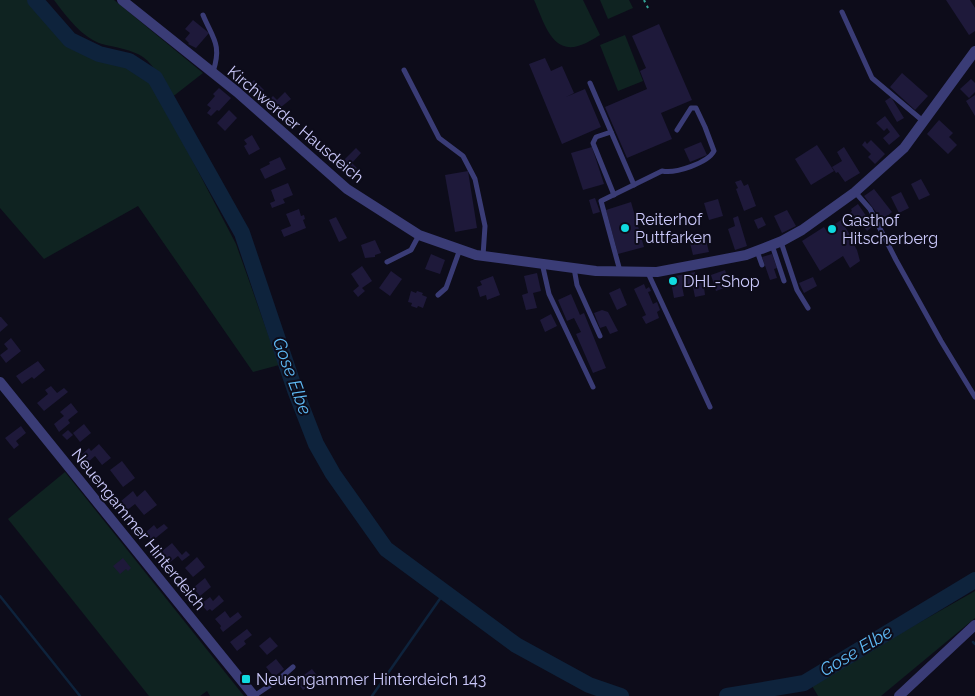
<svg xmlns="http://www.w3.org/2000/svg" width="975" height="696" font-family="Raleway,sans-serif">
  <rect width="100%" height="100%" fill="#0d0c1a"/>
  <g fill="#0f2321">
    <path d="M0 0H32L71 47 100 61 127 67 151 81 236 244 279 365 253 372 138 206 44 259 0 208Z"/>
    <path d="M54 0H114L203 73 171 98C163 85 156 66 143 57 133 50 114 47 102 44 82 38 66 16 54 0Z"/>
    <path d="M534 0H583L600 35C593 39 586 44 578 46 551 54 543 19 534 0Z"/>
    <path d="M600 0H629L633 8 608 19Z"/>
    <path d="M625 35 643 81 618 91 600 45Z"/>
    <path d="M65 472 244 696H210L207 691 200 696H149L8 519Z"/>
    <path d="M975 591V618L881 696H818L811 684Z"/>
  </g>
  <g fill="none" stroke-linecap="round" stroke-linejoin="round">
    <g stroke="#0e233c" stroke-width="2.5">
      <path d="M0 596 80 696"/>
      <path d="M973 642 975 644"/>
      <path d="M372 696 444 593"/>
    </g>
    <g stroke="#0e233c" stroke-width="16">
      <path d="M35 0 70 40 99 54 129 61 155 78 242 233 295 390 316 444 333 474 386 549 516 645 589 685 621 696"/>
      <path d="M727 696 804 683 975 580"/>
    </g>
  </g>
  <g fill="#1e193a">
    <path d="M946 0H970L975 8V31L969 35Z"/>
    <path d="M193 20 209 33 196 48 188 44 189 43 185 39 190 33 185 29Z"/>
    <path d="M659 24 692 100 661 113 672 139 627 158 605 107 647 89 640 71 646 68 632 36Z"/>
    <path d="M545 58 551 71 562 66 574 93 566 97 585 89 601 127 562 144 529 64Z"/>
    <path d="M902 73 928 96 915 110 890 87Z"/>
    <path d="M971 79 975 83V92L969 98 960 89Z"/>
    <path d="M254 80 264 90 257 97 247 87Z"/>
    <path d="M219 88 231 98 219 111 217 110 211 116 207 113 211 108 207 105 215 96 213 94Z"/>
    <path d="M285 92 291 99 275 112 266 103 273 96 277 100Z"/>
    <path d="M975 95V116L966 101Z"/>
    <path d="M891 97 904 118 897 122 885 101Z"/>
    <path d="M229 110 237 118 225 131 217 123Z"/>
    <path d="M885 116 900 136 889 145 883 138 890 132 887 128 884 131 876 123Z"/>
    <path d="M939 120 953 133 949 137 957 145 948 154 927 134Z"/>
    <path d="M252 135 260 149 249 155 244 146 247 144 244 140Z"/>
    <path d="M871 140 885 154 875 164 868 157 871 154 862 145 865 141 867 144Z"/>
    <path d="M701 142 707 155 690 162 684 149Z"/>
    <path d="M817 145 834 171 811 185 795 159Z"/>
    <path d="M592 147 604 184 583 190 571 153Z"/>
    <path d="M844 147 860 173 845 182 838 172 836 173 832 167 842 161 837 152Z"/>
    <path d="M356 148 361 153 352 163 357 168 349 175 339 165Z"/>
    <path d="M280 157 286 169 265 179 260 169 270 164 269 162Z"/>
    <path d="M468 171 477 228 455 232 445 175Z"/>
    <path d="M921 179 930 195 919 200 911 184Z"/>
    <path d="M741 180 744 186 748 184 756 206 744 211 736 189 738 188 735 182Z"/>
    <path d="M288 183 293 195 283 199 285 203 272 208 270 203 275 201 271 190Z"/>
    <path d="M874 189 892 212 882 220 864 196Z"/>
    <path d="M901 192 909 208 899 213 891 197Z"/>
    <path d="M595 198 600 212 593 214 589 200Z"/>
    <path d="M718 199 723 216 709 220 704 203Z"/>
    <path d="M631 202 644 247 618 254 606 210Z"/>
    <path d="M858 204 873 226 867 231 859 220 854 223 848 214 852 211 851 209Z"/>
    <path d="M299 209 301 216 304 215 305 219 303 220 306 228 284 237 281 230 291 226 286 214Z"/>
    <path d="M787 210 796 226 782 233 774 216Z"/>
    <path d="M738 216 747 246 735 250 728 229 735 226 733 218Z"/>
    <path d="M336 217 347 238 339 242 329 220Z"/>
    <path d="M762 217 766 225 758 229 754 220Z"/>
    <path d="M841 220 853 240 852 241 857 250 860 261 850 268 843 256 820 271 802 241 824 227 826 230Z"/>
    <path d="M375 240 381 253 375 255V257L365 258 361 245Z"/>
    <path d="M706 240 709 252 693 255 690 243Z"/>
    <path d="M431 254 445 260 440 274 425 269Z"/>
    <path d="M772 254 777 268 774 269 777 278 770 280 762 257Z"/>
    <path d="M362 266 372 281 362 288 365 291 358 297 353 291 359 286 351 274Z"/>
    <path d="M725 270 730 286 716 291 711 275Z"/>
    <path d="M391 271 402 279 390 296 379 288Z"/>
    <path d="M695 272 697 281 703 280 705 295 695 297 693 287 688 288V285L682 286 684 296 674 298 670 277Z"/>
    <path d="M537 273 541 291 533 293 537 308 526 310 522 295 528 293 524 276Z"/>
    <path d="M493 276 500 295 487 300 486 295 480 297 477 287 482 285 480 281Z"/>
    <path d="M813 277 817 286 804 293 799 283Z"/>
    <path d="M644 284 646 289 649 287 651 291 648 292 653 304 657 302 660 310 657 312 659 318 646 324 642 317 646 315 634 289Z"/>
    <path d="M620 288 627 305 617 310 609 293Z"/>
    <path d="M411 291 416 293 417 291 423 293 422 295 427 297 423 308 418 306 417 308 411 306 412 303 408 302Z"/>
    <path d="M571 294 580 315 584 313 606 368 593 373 576 334 581 332 574 318 567 321 558 300Z"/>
    <path d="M602 310 608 312 618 331 610 334 606 326 600 328 594 313Z"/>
    <path d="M551 314 557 326 545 332 540 320Z"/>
    <path d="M0 317H1L8 325 0 332Z"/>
    <path d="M11 338 21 351 6 363 0 355 8 349 4 344Z"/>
    <path d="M38 361 45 370 34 379 32 377 22 384 16 376Z"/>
    <path d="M51 386 57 393 64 388 68 392 44 411 37 403 48 394 45 390Z"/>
    <path d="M71 403 78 412 68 420 70 423 59 432 54 424 64 416 60 412Z"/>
    <path d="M84 424 91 433 80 442 73 433Z"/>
    <path d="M21 426 26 433 16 441 19 445 14 449 5 438Z"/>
    <path d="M68 430 73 435 67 440 62 435Z"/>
    <path d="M99 444 111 458 102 465 95 456 87 463 81 455 89 448 91 451Z"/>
    <path d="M122 461 135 478 123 487 110 470Z"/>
    <path d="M145 490 157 505 144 515 135 504 126 511 120 502 133 491 137 497Z"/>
    <path d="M164 524 168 528 152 541 145 533 154 525 157 529Z"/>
    <path d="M172 543 182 555 186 551 190 555 182 561 178 556 169 563 161 552Z"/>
    <path d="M197 557 205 567 193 577 185 568Z"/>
    <path d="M123 558 131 568 128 571 126 569 120 574 113 566Z"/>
    <path d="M205 578 211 587 200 596 193 588Z"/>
    <path d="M219 595 224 601 212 611 210 609 207 611 201 604 210 597 213 601Z"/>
    <path d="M225 611 230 618 238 612 242 617 223 632 220 628 221 626 215 619Z"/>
    <path d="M247 629 252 635 244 641 246 644 237 651 230 642Z"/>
    <path d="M270 637 278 646 267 655 259 646Z"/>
    <path d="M276 659 284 669 274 677 266 667Z"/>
    <path d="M312 669 319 678 303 690 296 681Z"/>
  </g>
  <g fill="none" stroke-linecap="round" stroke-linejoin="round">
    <path stroke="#34a395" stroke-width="2" stroke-dasharray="2.5 4" stroke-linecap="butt" d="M644 0 648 8"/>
    <g stroke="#3a3c76" stroke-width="5">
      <path d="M842 12 872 78 923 121"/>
      <path d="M203 15C213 39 222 44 213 72"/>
      <path d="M404 70 439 138 463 156 475 179 485 226 483 256"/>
      <path d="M590 83 634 185"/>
      <path d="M611 132 596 137 593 143 614 195"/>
      <path d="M855 192 870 209 896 260 941 341 975 397"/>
      <path d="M781 242 797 290 808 308"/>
      <path d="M772 245 784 281"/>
      <path d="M757 251 762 265"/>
      <path d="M387 262 411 250 419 235"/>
      <path d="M542 263 549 294 593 387"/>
      <path d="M574 268 577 285 600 336"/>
      <path d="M620 271 601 201 662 171C675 174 708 163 714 151L705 127 696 108H691L677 130"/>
      <path d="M648 273 710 407"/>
      <path d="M438 295 446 288 460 249"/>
      <path d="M254 696 278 680 293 667"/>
    </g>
    <g stroke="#3a3c76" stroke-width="10">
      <path d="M122 0 237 92 347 189 419 235 476 255 596 271 657 272 746 255 782 241 802 230 855 192 904 148 975 51"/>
      <path d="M0 382 254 696"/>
      <path d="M899 696 975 625"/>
    </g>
  </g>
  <g fill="#10dae0" stroke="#0d0c1a" stroke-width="2">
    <circle cx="625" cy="228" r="5"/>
    <circle cx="832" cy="229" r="5"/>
    <circle cx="673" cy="281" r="5"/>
    <rect x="241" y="674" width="10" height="10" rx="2.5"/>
  </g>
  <g text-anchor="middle" stroke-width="4" stroke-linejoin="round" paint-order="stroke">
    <g font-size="16" fill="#cbc9fb" stroke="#0d0c1a">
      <text transform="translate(296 124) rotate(40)" y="6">Kirchwerder Hausdeich</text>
      <text transform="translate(139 529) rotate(51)" y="6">Neuengammer Hinterdeich</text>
    </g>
    <g font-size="16" fill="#cbc9fb" stroke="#0d0c1a" text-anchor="start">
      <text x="635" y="225">Reiterhof<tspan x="635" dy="18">Puttfarken</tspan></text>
      <text x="842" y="226">Gasthof<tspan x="842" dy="18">Hitscherberg</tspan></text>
      <text x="683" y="287">DHL-Shop</text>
      <text x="256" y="685">Neuengammer Hinterdeich 143</text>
    </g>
    <g font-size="18" font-style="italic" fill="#5eb9f4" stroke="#0d0c1a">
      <text transform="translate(292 376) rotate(70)" y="6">Gose Elbe</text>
      <text transform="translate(856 651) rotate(-31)" y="6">Gose Elbe</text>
    </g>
  </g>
</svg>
